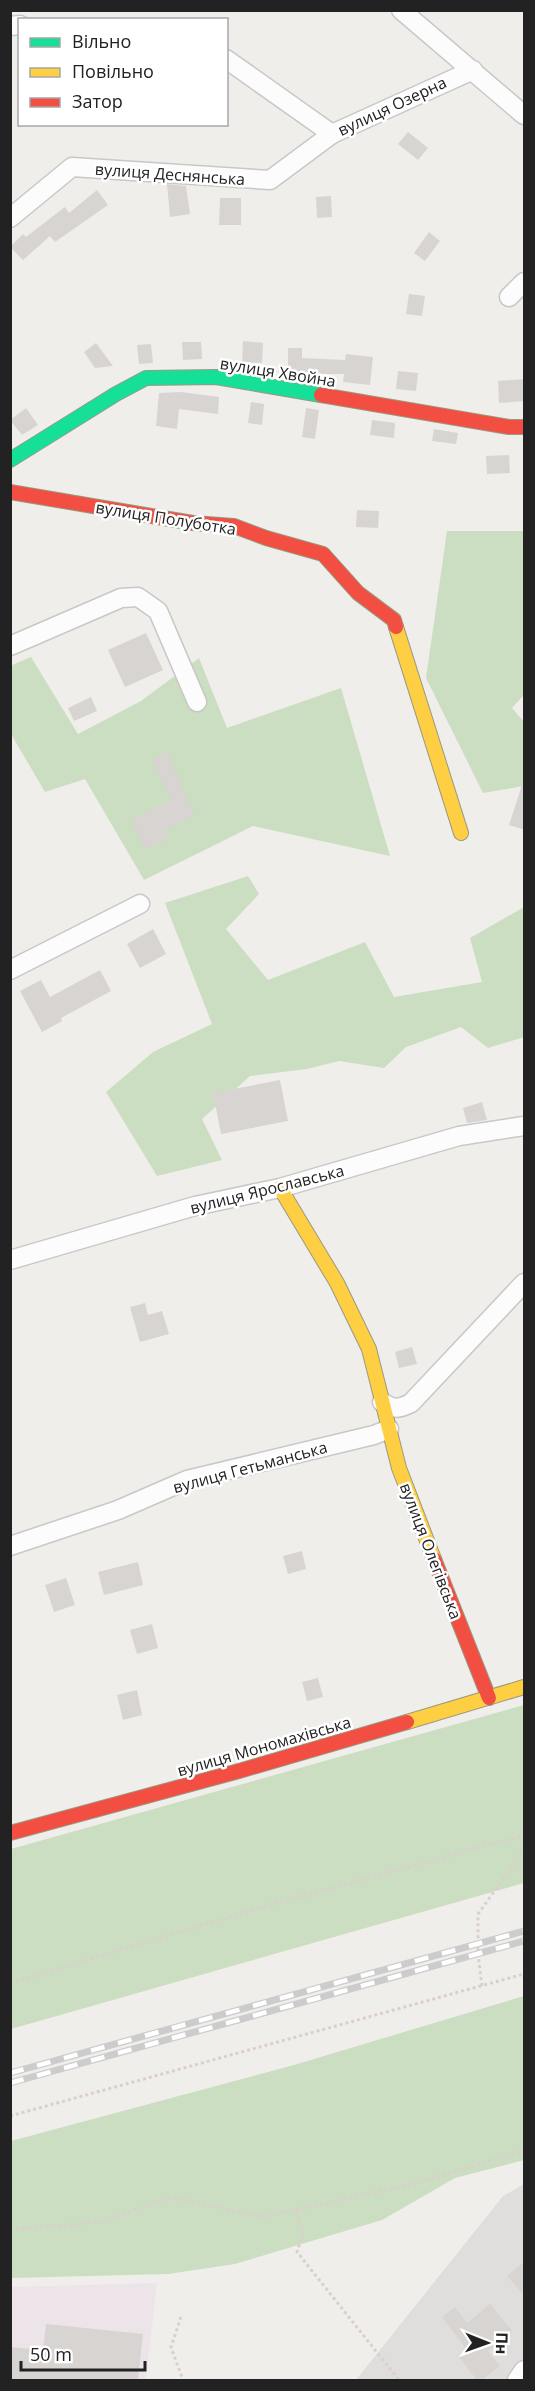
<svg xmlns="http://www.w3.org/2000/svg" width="535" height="2391" font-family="'Open Sans',sans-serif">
  <rect width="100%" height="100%" fill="#f0eeeb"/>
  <path fill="#dfdedc" d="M524 2184V2380H356L503 2196Z"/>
  <path fill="#ede4e9" d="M157 2283 146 2380H11L10 2287Z"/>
  <g fill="#cbdec1">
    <path d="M447 531H524V695L512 708 524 722V786L483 793 426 678Z"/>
    <path d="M31 657 78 734 141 701 199 658 227 728 341 688 390 856 253 826 144 880 85 779 45 792 11 734 10 666Z"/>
    <path d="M248 876 259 894 226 929 268 980 365 942 394 997 482 982 470 938 524 907V1037L488 1048 461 1027 406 1047 384 1068 339 1061 307 1069 250 1076 202 1119 222 1160 157 1176 106 1092 153 1052 212 1024 165 903Z"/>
    <path d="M524 1705V1883L11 2029V1849Z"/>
    <path d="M524 1996V2160L455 2178 382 2220 235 2264 168 2274 11 2278V2141L294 2065Z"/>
  </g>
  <g fill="#d7d4d2">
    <path d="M408 132 428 148 418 160 398 144Z"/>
    <path d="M167 184 186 186 190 214 170 217Z"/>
    <path d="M97 190 108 205 55 242 50 236 23 260 10 247 23 234 26 237 65 207 69 213Z"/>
    <path d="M331 196 332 217 317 218 316 197Z"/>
    <path d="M220 198H241V225H219Z"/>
    <path d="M429 232 440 241 425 261 414 253Z"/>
    <path d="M409 294 425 296 422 316 406 314Z"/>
    <path d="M243 341 263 343 262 363 242 362Z"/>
    <path d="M182 342H201L202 359 183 360Z"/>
    <path d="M96 343 113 366 95 368 84 352Z"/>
    <path d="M151 344 153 363 139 364 137 345Z"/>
    <path d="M288 348H302V358L345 360 346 354 373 357 370 385 343 382 344 374H288Z"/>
    <path d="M398 371 418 373 416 391 396 389Z"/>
    <path d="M525 379V401L499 403 498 381Z"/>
    <path d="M159 393 181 392 219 397 218 414 179 409 177 429 156 426Z"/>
    <path d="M251 402 264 404 262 425 248 423Z"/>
    <path d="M26 408 38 425 22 435 10 420Z"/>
    <path d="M306 408 319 410 315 439 302 437Z"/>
    <path d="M372 420 395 423 394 438 370 435Z"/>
    <path d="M434 429 458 433 456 444 432 441Z"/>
    <path d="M509 455 510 473 487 474 486 456Z"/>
    <path d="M357 510 379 511 378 528 356 527Z"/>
    <path d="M146 633 163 670 125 687 108 650Z"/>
    <path d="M91 697 97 711 74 721 68 708Z"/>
    <path d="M167 752 195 816 165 830 169 838 145 849 131 819 171 801 152 759Z"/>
    <path d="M522 785H525V830L509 825Z"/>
    <path d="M153 929 166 954 140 968 127 944Z"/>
    <path d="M100 970 111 991 61 1018 62 1021 42 1032 20 991 41 980 50 997Z"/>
    <path d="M280 1080 288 1121 221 1134 213 1093Z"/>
    <path d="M482 1102 487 1120 467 1123 463 1108Z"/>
    <path d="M145 1303 148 1315 162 1311 169 1334 140 1342 130 1307Z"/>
    <path d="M412 1347 417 1364 399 1368 395 1352Z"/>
    <path d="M302 1551 306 1569 288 1574 283 1556Z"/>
    <path d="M138 1562 143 1585 104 1595 98 1572Z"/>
    <path d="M66 1578 75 1605 54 1612 45 1585Z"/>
    <path d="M152 1624 158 1648 137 1654 130 1630Z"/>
    <path d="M318 1678 323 1697 307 1701 302 1682Z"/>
    <path d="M137 1690 142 1715 123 1720 117 1695Z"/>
    <path d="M525 2261V2296L507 2276Z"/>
    <path d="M490 2304 512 2331 488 2351 500 2366 482 2380H477L459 2357 467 2350 442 2317 455 2307 467 2323Z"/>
    <path d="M46 2324 143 2334 138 2380H10V2347L43 2350Z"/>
  </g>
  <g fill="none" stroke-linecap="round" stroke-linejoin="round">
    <g stroke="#c9c8c7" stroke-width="21">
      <g id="street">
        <path d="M401 10 524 115"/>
        <path d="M10 26 20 25"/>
        <path d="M226 59 332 134 473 70"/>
        <path d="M10 218 72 167 270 180 332 134"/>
        <path d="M509 297 524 282"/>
        <path d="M10 646 121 598 138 597 158 611 197 702"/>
        <path d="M10 970 140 904"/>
        <path d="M10 1260 195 1206 280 1188 459 1136 524 1126"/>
        <path d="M382 1402C394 1410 399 1409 411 1403L524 1283"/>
        <path d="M10 1546 118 1510 187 1480 374 1435 389 1429"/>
        <path d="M517 2380 524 2370"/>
      </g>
    </g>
    <g stroke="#999a82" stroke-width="16">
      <path id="fast" d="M10 460 116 394 146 378 216 377 321 395"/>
    </g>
    <g stroke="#999a82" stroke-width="16">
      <g id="slow">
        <path d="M396 627 461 833"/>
        <path d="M280 1188 337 1283 369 1349 399 1468 434 1559"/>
        <path d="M407 1722 524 1687"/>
      </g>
    </g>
    <g stroke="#999a82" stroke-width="16">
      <g id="jam">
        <path d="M321 395 509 427H524"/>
        <path d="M10 492 193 523 234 526 266 538 323 554 358 593 394 620 396 627"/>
        <path d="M434 1559 489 1698"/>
        <path d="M10 1833 239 1771 407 1722"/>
      </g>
    </g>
    <g stroke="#dccecd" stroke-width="3" stroke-dasharray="3 3" stroke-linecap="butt">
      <path d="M10 1983 266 1906 524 1835"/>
      <path d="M482 1986 478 1954V1914L524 1850"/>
      <path d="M10 2116 524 1974"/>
      <path d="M296 2210 303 2234 297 2252 399 2380"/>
      <path d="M10 2230 100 2222 172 2197 262 2217 418 2183 524 2150"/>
      <path d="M181 2317 171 2347 183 2380"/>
    </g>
    <use href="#street" stroke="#fdfcfc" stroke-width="18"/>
    <use href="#fast" stroke="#16e098" stroke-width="14"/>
    <use href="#slow" stroke="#ffcf43" stroke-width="14"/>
    <use href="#jam" stroke="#f24e42" stroke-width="14"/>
    <g stroke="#ccc" stroke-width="7">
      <g id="rail">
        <path d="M10 2073 524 1931"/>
        <path d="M10 2083 524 1941"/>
      </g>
    </g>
    <use href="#rail" stroke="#fff" stroke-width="4.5" stroke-dasharray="14" stroke-linecap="butt"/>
  </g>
  <g text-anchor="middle" stroke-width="5" stroke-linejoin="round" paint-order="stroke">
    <g font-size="16" fill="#222" stroke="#fff">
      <text transform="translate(392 106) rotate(-25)" y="6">вулиця Озерна</text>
      <text transform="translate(170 174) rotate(4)" y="6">вулиця Деснянська</text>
      <text transform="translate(278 372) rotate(9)" y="6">вулиця Хвойна</text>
      <text transform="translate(166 518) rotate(9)" y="6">вулиця Полуботка</text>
      <text transform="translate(267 1189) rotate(-14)" y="6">вулиця Ярославська</text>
      <text transform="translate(250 1467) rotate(-15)" y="6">вулиця Гетьманська</text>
      <text transform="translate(431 1551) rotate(69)" y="6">вулиця Олегівська</text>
      <text transform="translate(264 1746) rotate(-16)" y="6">вулиця Мономахівська</text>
    </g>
  </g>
  <rect width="535" height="2391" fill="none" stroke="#222222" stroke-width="24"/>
  <rect x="18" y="18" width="210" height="108" fill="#ffffff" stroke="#a7a7a7" stroke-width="1.5"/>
  <rect x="30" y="38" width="30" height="9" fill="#16e098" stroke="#a7a7a7" stroke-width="1.5"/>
  <text x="72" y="48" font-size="18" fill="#222222">Вільно</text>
  <rect x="30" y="68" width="30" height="9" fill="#ffcf43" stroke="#a7a7a7" stroke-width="1.5"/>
  <text x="72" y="78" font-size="18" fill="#222222">Повільно</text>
  <rect x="30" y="98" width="30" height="9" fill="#f24e42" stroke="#a7a7a7" stroke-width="1.5"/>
  <text x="72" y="108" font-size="18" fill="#222222">Затор</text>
  <g transform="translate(487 2343) rotate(91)" stroke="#ffffff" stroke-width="4.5" paint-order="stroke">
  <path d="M0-4.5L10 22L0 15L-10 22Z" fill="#222222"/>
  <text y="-9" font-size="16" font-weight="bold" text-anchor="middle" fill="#222222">Пн</text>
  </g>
  <path d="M21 2361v9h124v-9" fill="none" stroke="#222222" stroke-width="3"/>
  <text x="30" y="2361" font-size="18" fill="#222222" stroke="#ffffff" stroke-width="4.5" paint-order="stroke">50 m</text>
</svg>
